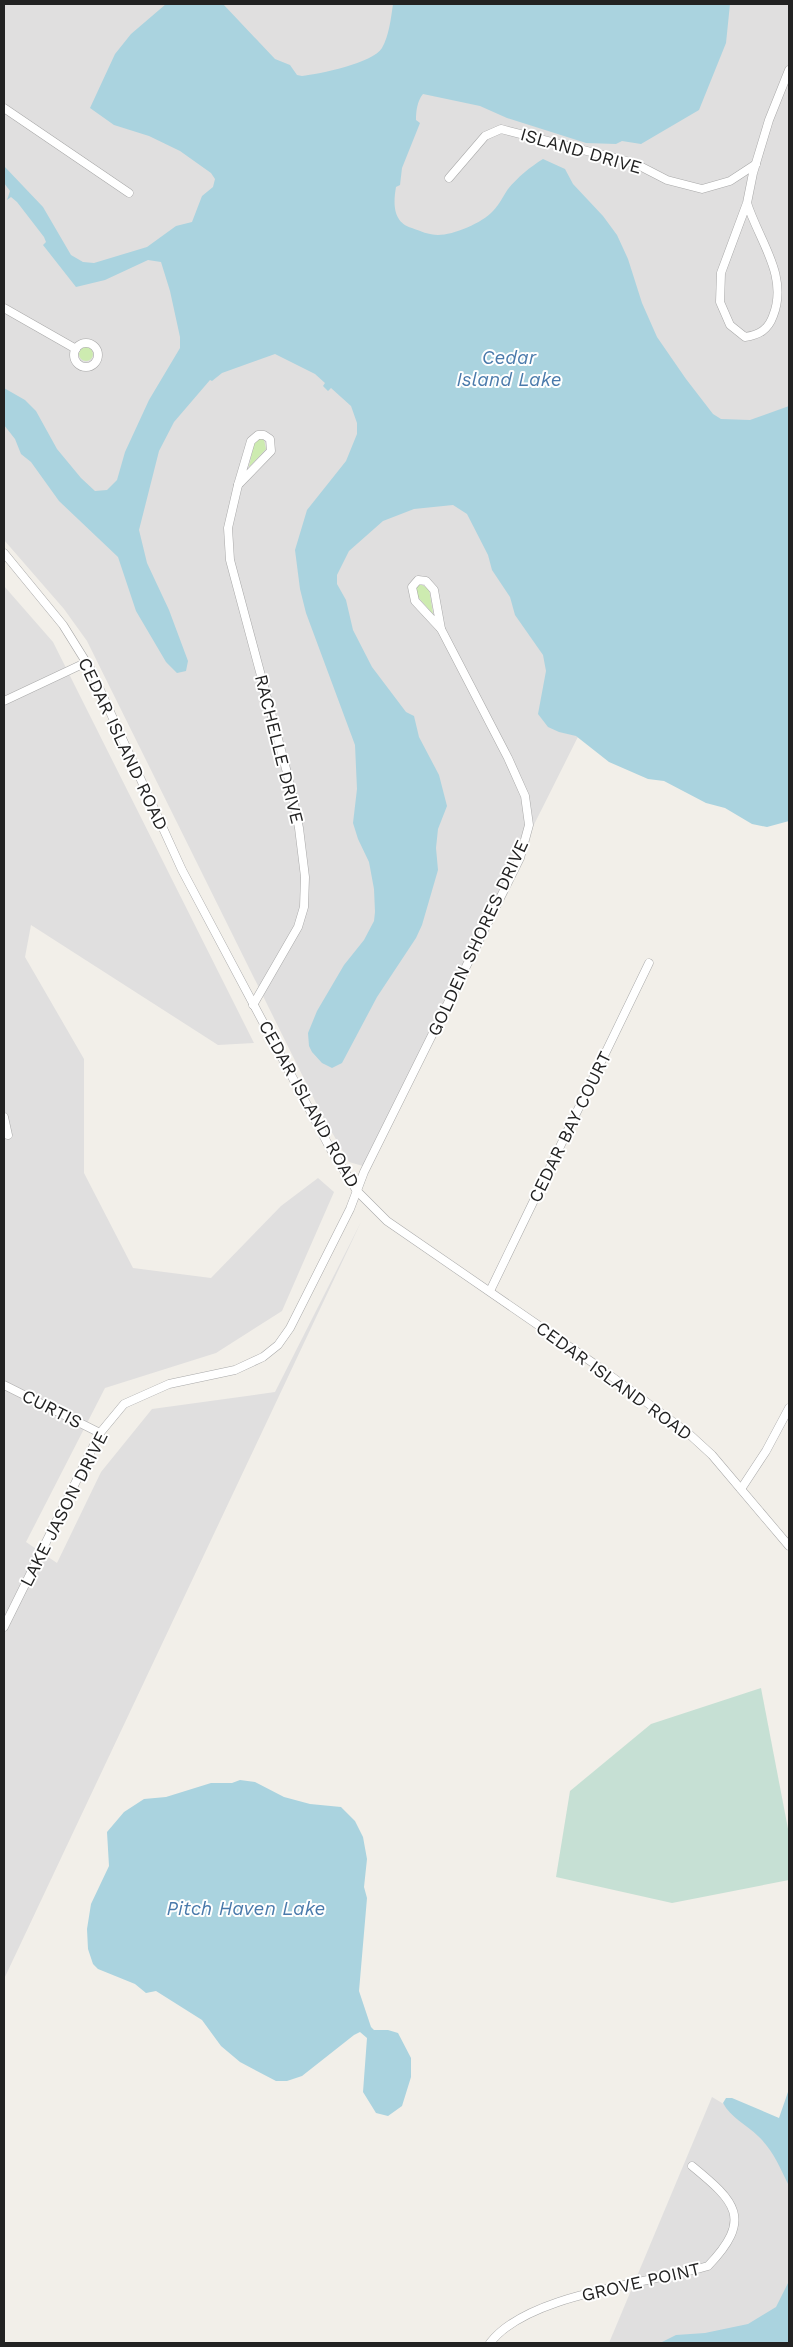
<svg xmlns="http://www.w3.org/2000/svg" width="793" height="2347" font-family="'Work Sans',sans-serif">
  <rect width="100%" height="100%" fill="#f2efe9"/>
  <g fill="#e0dfdf">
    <path d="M4 4H789V552L330 286 644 605 363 1166 349 1162 322 1115 87 641 64 609 4 540Z"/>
    <path d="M4 586 53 642 254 1043 218 1045 31 925 25 957 84 1059V1173L133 1268 211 1278 281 1206 318 1178 334 1192 282 1311 216 1353 105 1388 26 1542 57 1563 101 1472 152 1409 275 1392 361 1222 4 1979Z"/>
    <path d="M712 2097 789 2143V2343H609Z"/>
  </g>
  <g fill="#cdebb0">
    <circle cx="86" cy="354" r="7"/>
    <path d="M259 439 264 440 266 449 249 467 254 443Z"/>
    <path d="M420 584 429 589 433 614 418 597 416 588Z"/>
  </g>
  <path fill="#c6e0d4" d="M761 1688 789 1834V1880L672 1903 556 1877 570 1791 651 1724Z"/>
  <g fill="#aad3df">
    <path d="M166 4H223L275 59 290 65 297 75 302 76C319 74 373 63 382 48 389 36 391 18 393 4H730L726 43 699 110 641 144 622 141 616 144 586 143 507 118 480 106 423 94C417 101 416 112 416 120L420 123 402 168 400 185 396 187C393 204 393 223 412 228 420 231 429 235 438 235 454 235 482 223 493 211 500 204 503 196 508 189 518 177 530 167 543 159L565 169 573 184 603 216 617 235 628 259 642 303 657 337 686 379 713 414 721 419 750 420 789 406V821L767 827 752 824 725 808 706 803 664 781 648 779 609 762 576 736 559 732 548 727 538 714 546 671 543 655 515 615 510 597 492 570 488 555 467 514 453 505 414 509 383 521 349 551 337 575V584L346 600 353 630 372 667 406 712 414 716 419 737 439 775 447 806 438 829 436 848 438 870 422 925 416 938 377 997 342 1063 332 1068 322 1063 312 1052 309 1046 308 1033 317 1011 344 965 364 940 374 921 375 912 374 889 369 862 358 839 353 823 357 789 355 745 306 613 300 589 295 550 307 510 346 461 357 434V423L351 406 331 388 328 391 323 386 325 383 315 374 275 354 222 373 212 381 210 380 174 422 159 451 139 530 147 563 169 610 188 661 186 671 177 673 166 662 136 611 118 557 59 501 31 462 21 454 15 439 4 425V388L25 400 36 411 57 449 81 478 95 491 107 490 117 480 125 452 149 400 180 348V337L170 291 161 262 148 260 105 280 76 287 43 245 46 242 44 237 17 202 11 197 7 200 10 191 4 183V166L43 207 71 255 83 262 94 263 147 247 176 226 192 222 202 196 213 187 215 179 211 173 180 151 149 136 114 125 90 108 115 54 131 34Z"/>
    <path d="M240 1780 255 1782 284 1797 310 1804 341 1807 355 1821 363 1837 367 1859 364 1887 367 1898 359 1991 371 2027 374 2030H388L398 2033 411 2058V2077L402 2106 388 2116 376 2113 363 2092 367 2038 360 2032 354 2035 302 2076 287 2081H276L240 2062 221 2046 202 2020 156 1991 146 1993 135 1984 98 1969 93 1964 88 1949 87 1929 91 1904 109 1866 107 1832 124 1812 144 1799 166 1797 211 1783H232Z"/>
    <path d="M789 2089V2186C780 2168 773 2150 758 2136 747 2125 730 2117 723 2103L726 2098H732L779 2118Z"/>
    <path d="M789 2281V2343H660L676 2335 705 2333 748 2324 776 2307Z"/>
  </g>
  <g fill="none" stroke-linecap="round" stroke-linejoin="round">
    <g stroke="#a9a9a9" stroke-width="9">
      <g id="minor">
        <path d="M4 108 129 193"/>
        <path d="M449 178 485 136 501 129 634 163 667 180 702 189 730 181 756 164"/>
        <path d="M747 203C759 241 789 276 773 316 768 330 759 335 745 337L730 325 720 302 721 273 747 203 753 173 769 120 789 70"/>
        <path d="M4 308 76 349"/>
        <circle cx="86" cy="355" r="12"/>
        <path d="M258 435H264L270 439 271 451 238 485 251 441Z"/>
        <path d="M238 485 228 528 230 560 289 780 299 828 305 877 304 907 298 927 253 1005"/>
        <path d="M4 553 63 625 91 670 182 870 330 1148 357 1191 387 1221 596 1365 688 1433 712 1455 789 1546"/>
        <path d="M418 580 426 581 434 590 441 629 415 601 412 587Z"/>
        <path d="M4 701 87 662"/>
        <path d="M4 1117 8 1135"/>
        <path d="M490 1291 649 963"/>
        <path d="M4 1385 100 1433"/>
        <path d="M741 1489 766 1451 789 1408"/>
        <path d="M4 1627 100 1433 124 1404 169 1384 235 1370 263 1357 278 1345 290 1328 350 1209 364 1172 520 858 529 825 525 796 508 758 441 629"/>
        <path d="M490 2343C528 2293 648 2284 708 2266 753 2219 736 2202 692 2166"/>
      </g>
    </g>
    <use href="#minor" stroke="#fff" stroke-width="8"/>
  </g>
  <g text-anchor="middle" stroke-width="4" stroke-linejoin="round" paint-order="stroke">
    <g font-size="18" fill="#222" stroke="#fff">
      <text transform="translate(581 151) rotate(16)" y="6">ISLAND DRIVE</text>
      <text transform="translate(123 744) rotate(65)" y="6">CEDAR ISLAND ROAD</text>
      <text transform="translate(279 749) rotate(76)" y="6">RACHELLE DRIVE</text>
      <text transform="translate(478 938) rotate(-65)" y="6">GOLDEN SHORES DRIVE</text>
      <text transform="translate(309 1104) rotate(61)" y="6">CEDAR ISLAND ROAD</text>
      <text transform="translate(570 1127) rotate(-64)" y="6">CEDAR BAY COURT</text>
      <text transform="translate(614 1381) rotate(36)" y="6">CEDAR ISLAND ROAD</text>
      <text transform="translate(52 1409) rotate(27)" y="6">CURTIS</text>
      <text transform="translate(64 1509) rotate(-63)" y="6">LAKE JASON DRIVE</text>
      <text transform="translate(641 2282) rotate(-13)" y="6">GROVE POINT</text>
    </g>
    <g font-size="19" font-style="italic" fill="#4a7aab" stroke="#fff">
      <text x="509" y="364">Cedar<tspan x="509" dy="22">Island Lake</tspan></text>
      <text x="246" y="1915">Pitch Haven Lake</text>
    </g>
  </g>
  <rect width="793" height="2347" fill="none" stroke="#222222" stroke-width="10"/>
</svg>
